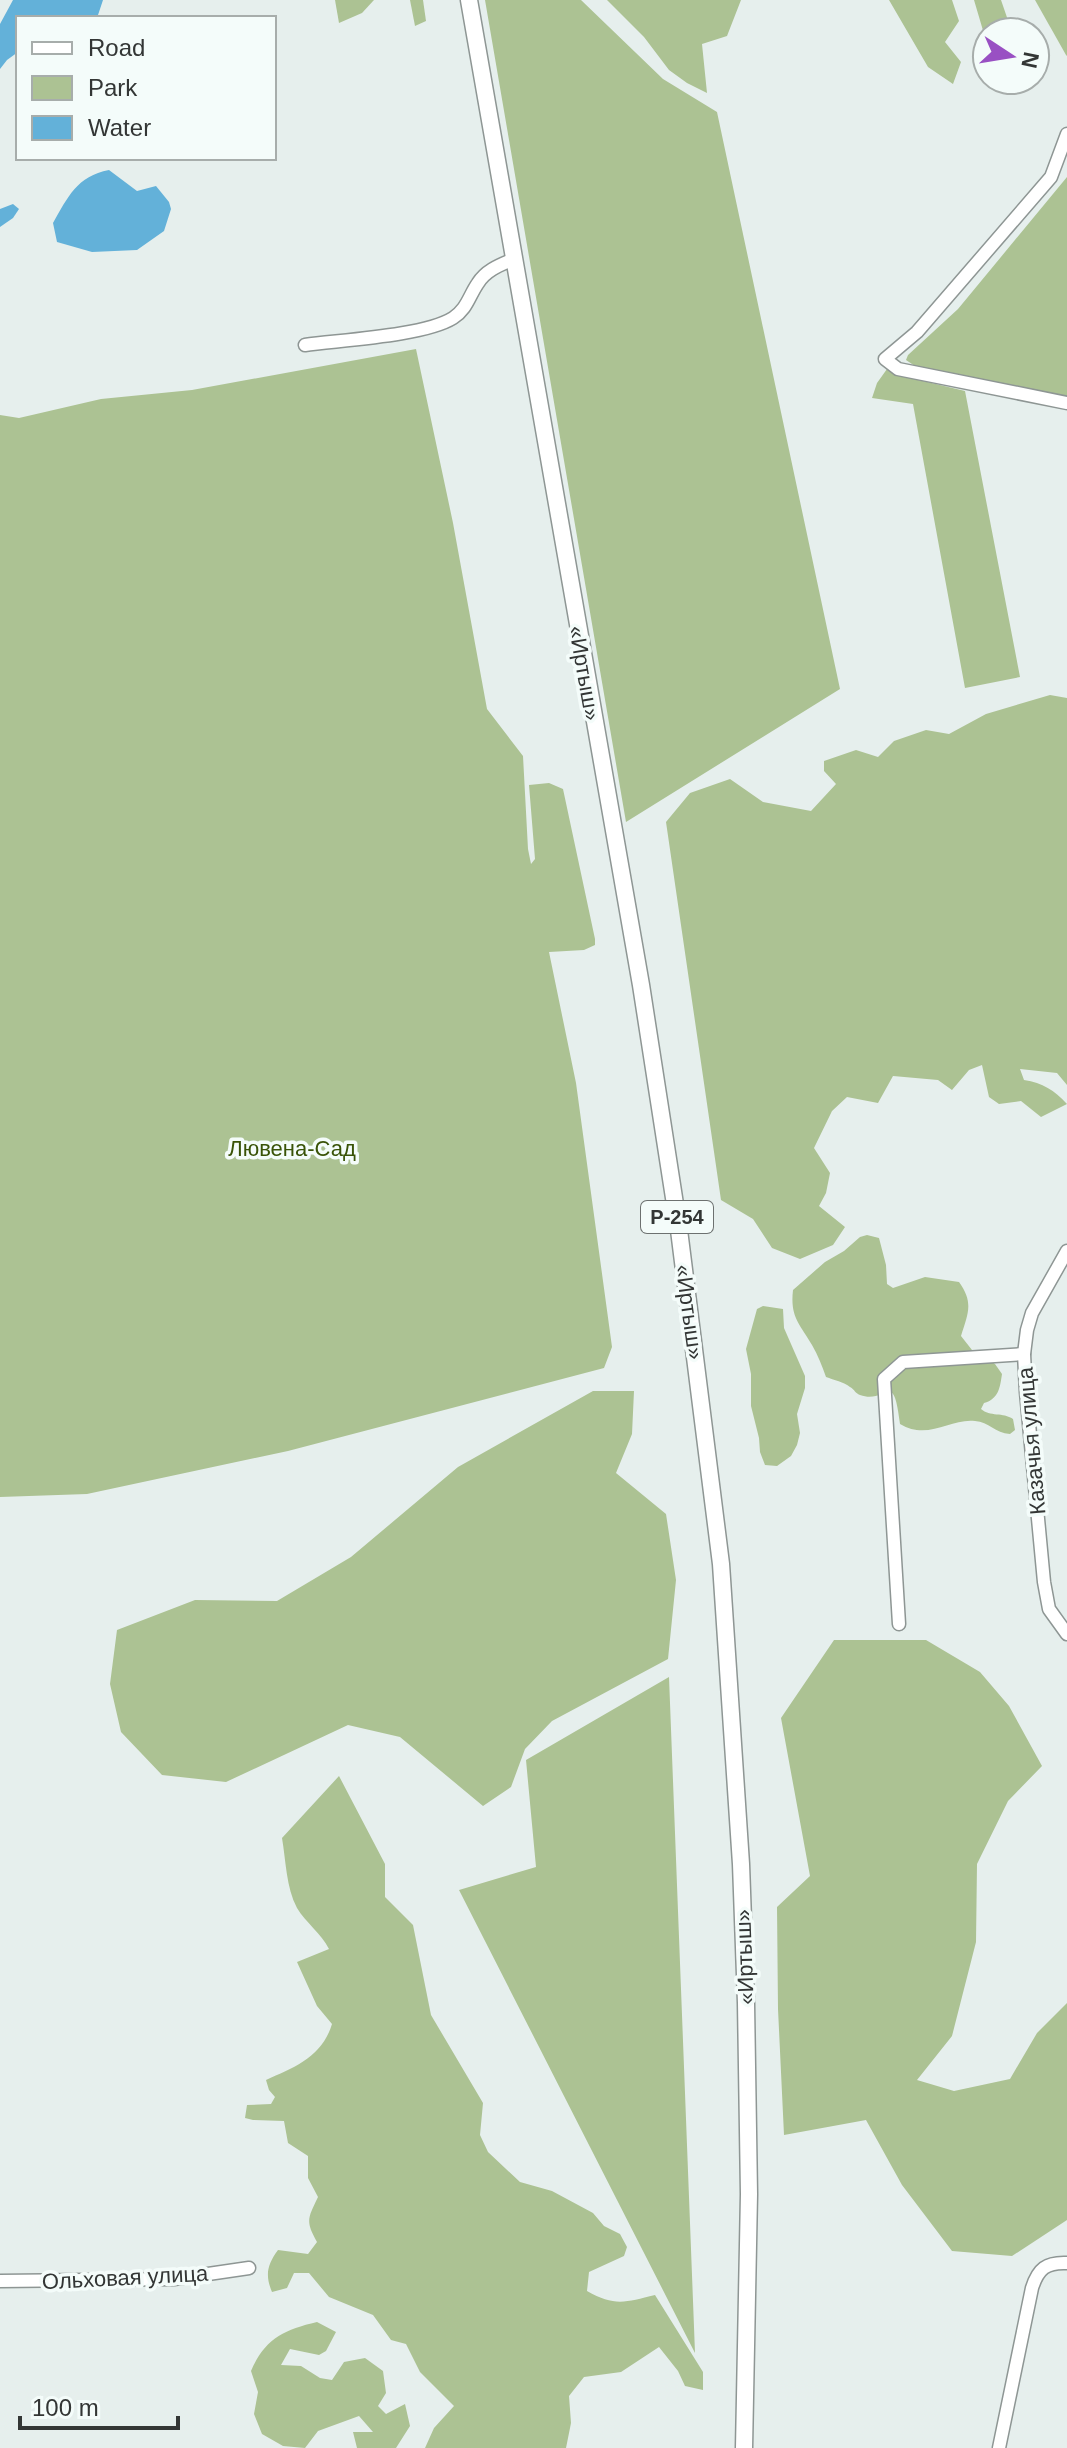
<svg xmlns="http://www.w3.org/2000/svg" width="1067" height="2448" font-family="Arial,sans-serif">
  <rect width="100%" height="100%" fill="#e6efed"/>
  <g fill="#acc293">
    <path d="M335 0H374L362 13 339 23Z"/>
    <path d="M410 0H423L426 21 415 26Z"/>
    <path d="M485 0H581L663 79 717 112 840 689 626 822Z"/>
    <path d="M607 0H741L727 36 702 44 707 93 687 83 669 70 644 37Z"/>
    <path d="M889 0H952L959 21 945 42 961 62 953 84 928 67Z"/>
    <path d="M974 0H1001L1012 32H987V44Z"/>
    <path d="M1035 0H1067V56L1066 55Z"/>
    <path d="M1067 177V398L915 366 906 360 908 355 958 309Z"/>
    <path d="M416 349 453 523 487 709 523 756 528 849 531 864 535 859 529 785 549 783 563 789 595 939V945L584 950 549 952 576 1083 612 1347 604 1368 288 1451 87 1494 0 1497V415L19 418 101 399 192 390Z"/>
    <path d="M887 369 898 375 965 391 1020 677 965 688 913 404 872 398 877 383Z"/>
    <path d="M1050 695 1067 698V1085L1057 1073 1020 1069 1024 1080C1043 1083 1054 1090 1067 1104L1041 1117 1021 1101 999 1104 989 1097 982 1065 969 1070 952 1090 938 1080 893 1076 878 1103 847 1097 832 1111 814 1148 830 1173 826 1193 819 1206 845 1227 833 1245 800 1259 772 1248 753 1219 721 1200 666 822 690 793 730 779 763 802 811 811 836 784 824 771V761L856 750 878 757 894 741 926 730 949 734 986 714Z"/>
    <path d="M867 1235 879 1238 886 1265 887 1284 893 1288 925 1277 959 1282C974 1303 968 1313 961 1336L972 1350 995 1364 1002 1374C1000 1387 999 1399 984 1403L981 1409C990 1417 1003 1412 1013 1419L1015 1430 1010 1434C995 1433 989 1422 975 1421 951 1418 928 1441 900 1424 893 1367 887 1405 860 1395 855 1393 855 1390 850 1387 844 1382 834 1380 826 1377 822 1366 818 1355 812 1345 799 1323 790 1317 793 1290L825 1262 844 1251 860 1237Z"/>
    <path d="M763 1306 783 1309 784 1328 805 1376V1388L797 1414 800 1433 797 1445 791 1456 777 1466 765 1465 760 1452 759 1438 751 1406V1374L746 1349 757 1309Z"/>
    <path d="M593 1391H634L632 1434 616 1473 666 1514 676 1580 668 1659 552 1721 525 1749 511 1787 483 1806 400 1737 348 1725 226 1782 162 1775 121 1732 110 1684 117 1630 195 1600 277 1601 351 1557 458 1467Z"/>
    <path d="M834 1640H926L980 1672 1009 1706 1042 1766 1008 1801 977 1864 976 1942 952 2036 917 2080 954 2091 1010 2079 1037 2033 1067 2003V2220L1012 2256 952 2251 902 2185 866 2120 784 2135 778 2009 777 1907 810 1876 781 1718Z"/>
    <path d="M669 1677 695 2353 459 1890 536 1867 526 1760Z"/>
    <path d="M339 1776 385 1864V1897L413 1925 431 2015 483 2103 480 2135 488 2152 520 2182 552 2191 593 2213 604 2226 620 2234 627 2247 624 2256 589 2272 587 2291C615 2307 626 2302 655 2295L703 2372V2390L685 2386 678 2371 659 2347 621 2372 584 2377 569 2396 571 2423 566 2448H425L434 2428 454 2406 420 2372 406 2344 391 2340 373 2315 329 2297 309 2273H294L287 2288 272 2292C265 2275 267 2265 278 2250L308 2254 317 2242C305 2221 308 2218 318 2197L308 2178V2156L288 2143 284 2121 253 2120 245 2118 247 2105 271 2104 275 2097 269 2090 266 2080C295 2067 322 2057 332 2024L317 2006 297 1962 329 1949C321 1933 306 1923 297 1908 286 1887 286 1861 282 1838Z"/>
    <path d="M317 2322 336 2332 326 2351 319 2355 290 2349 281 2365 301 2366 320 2378 332 2380 344 2362 365 2358 383 2371 386 2393 378 2406 386 2414 405 2404 410 2426 396 2448H357L353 2432H373L359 2416 318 2431 305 2448 283 2446 262 2434 254 2414 258 2392 251 2371C265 2339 283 2330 317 2322Z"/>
  </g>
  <g fill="#63b1d9">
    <path d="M13 0H103L97 18H18V52L7 60 0 69V24Z"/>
    <path d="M109 170 137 191 156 186 169 202 171 209 164 231 137 250 92 252 57 242 53 223C68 197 77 176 109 170Z"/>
    <path d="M13 204 19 209 13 218 0 227V209Z"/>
  </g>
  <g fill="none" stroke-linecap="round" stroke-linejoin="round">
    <g stroke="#8e9694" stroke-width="15">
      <g id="minor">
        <path d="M1067 134 1051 177 917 332 885 359 898 369 1067 403"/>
        <path d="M305 345C341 340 424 336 453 318 467 309 469 296 478 283 486 270 500 265 514 259"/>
        <path d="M1067 1251 1032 1313 1027 1330 1024 1354 1026 1392 1044 1582 1049 1609 1067 1634"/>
        <path d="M899 1624 884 1379 903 1362 1024 1354"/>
        <path d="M0 2281 174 2279 249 2268"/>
        <path d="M999 2448 1032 2288C1038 2269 1046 2262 1067 2263"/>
      </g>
    </g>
    <g stroke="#8e9694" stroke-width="19">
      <path id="highway" d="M469 0 641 985 679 1230 721 1564 741 1864 746 2003 749 2194 744 2448"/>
    </g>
    <use href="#minor" stroke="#fff" stroke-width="12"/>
    <use href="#highway" stroke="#fff" stroke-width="16"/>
  </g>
  <g text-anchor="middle" stroke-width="7" stroke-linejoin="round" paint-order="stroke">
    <rect fill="#f4fcfa" stroke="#6d7170" stroke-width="2" x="641" y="1201" width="72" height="32" rx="6"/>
    <g font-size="20" font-weight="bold" fill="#333635">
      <text x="677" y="1224">Р-254</text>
    </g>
    <g font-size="22" fill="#333635" stroke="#f4fcfa">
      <text transform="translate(585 673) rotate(80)" y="8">«Иртыш»</text>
      <text transform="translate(690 1312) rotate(82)" y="8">«Иртыш»</text>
      <text transform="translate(1031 1441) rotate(-95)" y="8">Казачья улица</text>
      <text transform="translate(744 1957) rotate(-92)" y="8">«Иртыш»</text>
      <text transform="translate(125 2277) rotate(-3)" y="8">Ольховая улица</text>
    </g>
    <g font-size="22" fill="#395307" stroke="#f4fcfa">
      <text x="292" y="1156">Лювена-Сад</text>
    </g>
  </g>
  <rect x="16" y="16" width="260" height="144" fill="#f4fcfa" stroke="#a7adab" stroke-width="2"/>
  <rect x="32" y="42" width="40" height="12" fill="#ffffff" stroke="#a7adab" stroke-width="2"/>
  <text x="88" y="56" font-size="24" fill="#333635">Road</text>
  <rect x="32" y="76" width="40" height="24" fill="#acc293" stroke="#a7adab" stroke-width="2"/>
  <text x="88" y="96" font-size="24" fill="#333635">Park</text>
  <rect x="32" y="116" width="40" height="24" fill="#63b1d9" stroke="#a7adab" stroke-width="2"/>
  <text x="88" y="136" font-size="24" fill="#333635">Water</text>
  <g transform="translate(1011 56) rotate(102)"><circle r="38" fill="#f4fcfa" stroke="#a7adab" stroke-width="2"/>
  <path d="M0-6L14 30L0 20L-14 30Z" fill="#9950c3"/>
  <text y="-12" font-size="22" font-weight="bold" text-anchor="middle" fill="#333635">N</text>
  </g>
  <path d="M20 2416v12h158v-12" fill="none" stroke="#333635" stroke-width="4"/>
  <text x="32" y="2416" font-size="24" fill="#333635" stroke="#f4fcfa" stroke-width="6" paint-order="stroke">100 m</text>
</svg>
